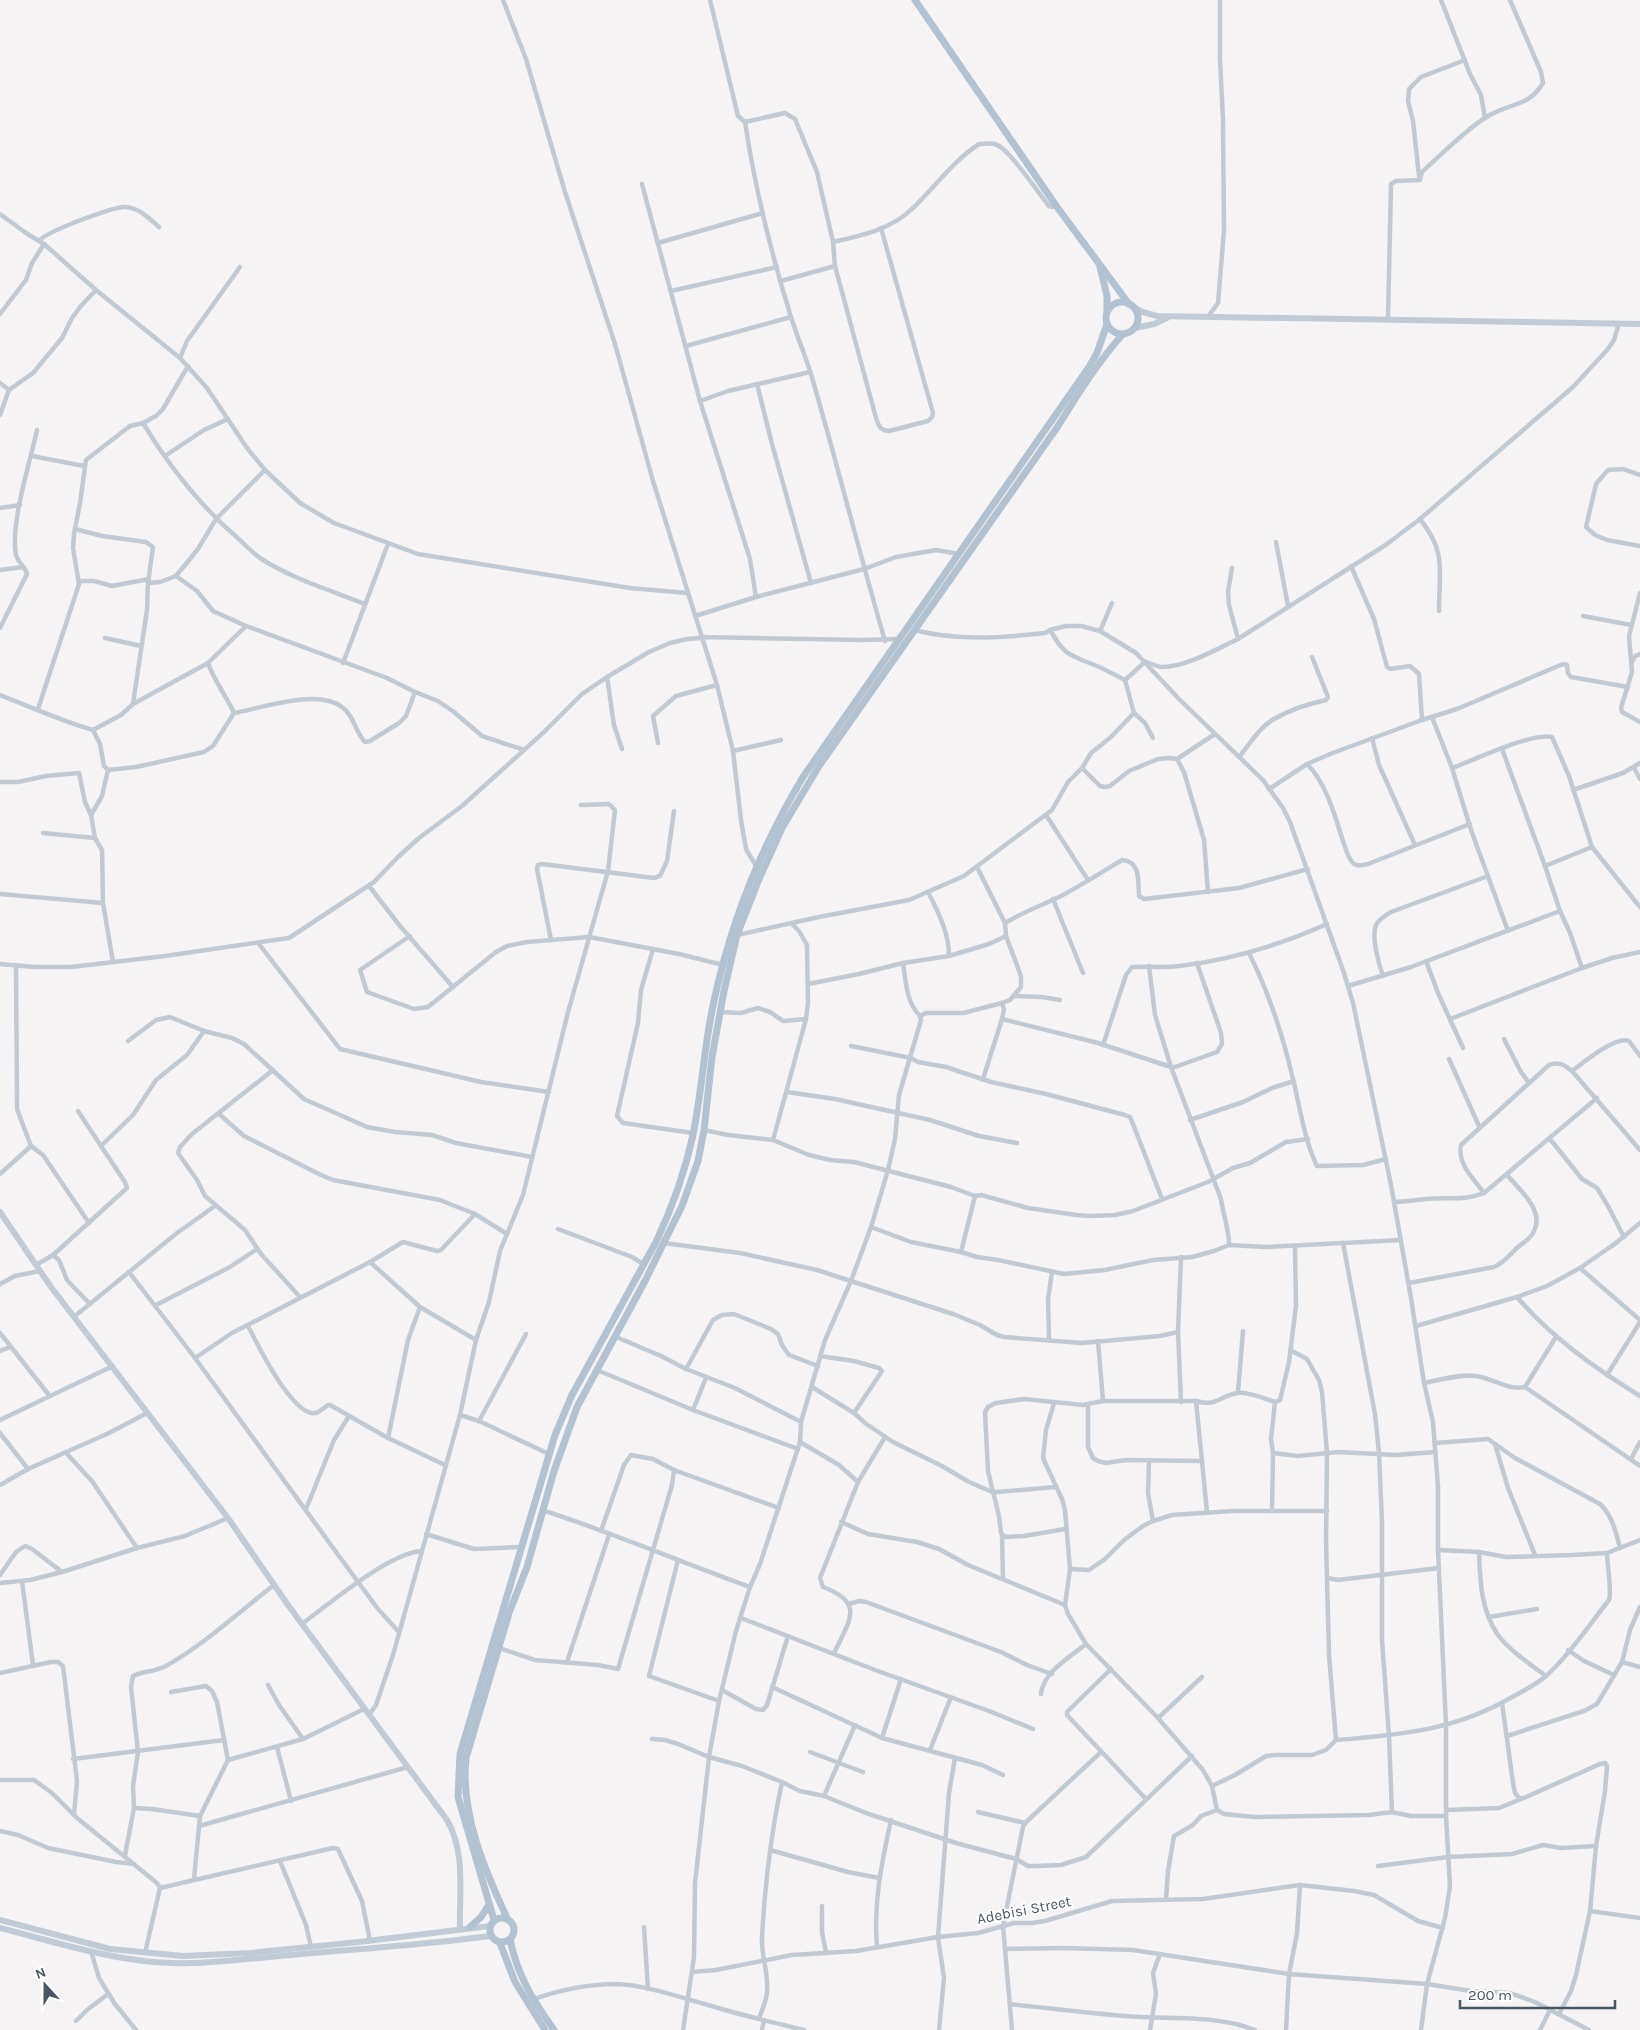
<svg xmlns="http://www.w3.org/2000/svg" width="1640" height="2030" font-family="Karla,sans-serif">
  <rect width="100%" height="100%" fill="#f5f3f3"/>
  <g fill="none" stroke-linecap="round" stroke-linejoin="round">
    <g stroke="#c1cad2" stroke-width="4.5">
      <path d="M503 0 526 59 565 192 615 344 653 481 717 685 733 751 741 820 746 849 756 866"/>
      <path d="M710 0 738 116 745 122C755 188 771 253 791 317 797 336 805 355 811 374 837 463 859 552 885 641"/>
      <path d="M1441 0 1470 74 1481 95 1485 118"/>
      <path d="M745 122 785 113 795 119 817 172 833 242 835 266 876 418C879 427 880 430 889 431L928 421 932 417 933 413 881 228"/>
      <path d="M1419 176 1413 121 1408 101 1409 89 1421 77 1465 60"/>
      <path d="M642 184 700 401 750 559 756 597"/>
      <path d="M0 214 26 233 44 244 96 290 180 358 207 388 247 448 265 470 300 503 334 523 418 554 630 588 687 593"/>
      <path d="M39 241C45 232 114 206 126 207 139 208 149 218 159 227"/>
      <path d="M833 242C861 236 892 229 913 208 935 187 953 161 979 144 984 144 990 143 995 144 1009 148 1038 193 1049 206L1052 207 1056 204"/>
      <path d="M658 243 763 213"/>
      <path d="M781 281 835 266"/>
      <path d="M671 291 777 267"/>
      <path d="M0 314 26 280 32 263 44 244"/>
      <path d="M1208 317 1218 303 1224 230 1223 119 1220 60V0"/>
      <path d="M1388 319 1391 184 1396 181 1420 180 1422 172C1442 154 1465 130 1488 116 1509 103 1529 107 1543 83L1541 72 1510 0"/>
      <path d="M686 346 791 317"/>
      <path d="M180 358 187 341 240 267"/>
      <path d="M0 383 9 390"/>
      <path d="M757 384 772 444 811 583"/>
      <path d="M700 401 728 391 810 372"/>
      <path d="M0 415 9 390 33 373 62 338 72 318 80 307 96 290"/>
      <path d="M143 423C169 466 202 508 240 540 246 546 253 553 260 558 292 579 330 590 365 604"/>
      <path d="M32 456 84 466"/>
      <path d="M165 456 204 430 228 419"/>
      <path d="M1640 475 1623 469 1608 470 1596 484 1586 527 1595 535 1607 540 1640 546"/>
      <path d="M0 508 20 505"/>
      <path d="M1420 519C1447 553 1439 570 1439 611"/>
      <path d="M75 529 102 536 146 542 153 547 148 583 147 610 133 704 121 715 93 730"/>
      <path d="M1276 542 1288 606"/>
      <path d="M1351 566 1374 619 1387 667 1390 669 1410 666 1419 674 1422 720"/>
      <path d="M1232 568 1228 592 1229 605 1238 639"/>
      <path d="M0 570 23 567"/>
      <path d="M176 576 197 591 213 611 246 626 387 678 415 692"/>
      <path d="M79 581H94L112 586 149 579"/>
      <path d="M148 583 160 582 176 576 198 549 216 519 265 470"/>
      <path d="M1640 593 1629 636 1632 672 1621 708 1622 712 1640 722"/>
      <path d="M695 616 756 597 864 569 896 557 936 550 959 554"/>
      <path d="M1583 616 1631 625"/>
      <path d="M0 628 27 574C25 566 18 563 16 555 10 523 30 463 37 430"/>
      <path d="M914 630C957 641 1001 638 1045 633L1050 630 1066 626H1081L1100 631 1136 653 1179 699 1263 780 1283 808 1290 822 1344 973 1353 1003 1391 1185 1411 1298 1424 1383 1433 1422 1438 1487V1550L1446 1726V1816L1450 1886 1445 1918 1427 1984 1421 2030"/>
      <path d="M1050 630C1064 654 1067 654 1092 664 1103 668 1114 675 1125 680"/>
      <path d="M1100 631 1112 603"/>
      <path d="M105 638 141 646"/>
      <path d="M1146 662C1151 664 1156 666 1161 667 1184 668 1217 649 1238 639L1387 544 1420 519 1573 387 1608 349 1614 340 1619 323"/>
      <path d="M1632 662 1635 656 1640 654"/>
      <path d="M208 663C214 681 226 695 234 713"/>
      <path d="M343 663 388 544"/>
      <path d="M607 677 614 725 622 749"/>
      <path d="M0 695C31 707 61 721 93 730L100 744 104 766 108 770 102 796 91 815"/>
      <path d="M133 704 208 663 246 626"/>
      <path d="M38 709 79 584 73 548 74 534 80 503 86 460 130 426 143 423 156 416 163 409 188 366"/>
      <path d="M1134 713 1145 723 1153 738"/>
      <path d="M1432 717 1452 768 1471 830 1508 931"/>
      <path d="M1372 738 1379 765 1415 845"/>
      <path d="M658 743 653 716 676 696 717 685"/>
      <path d="M1502 749 1545 866 1560 911 1570 933 1582 968"/>
      <path d="M733 751 781 740"/>
      <path d="M1239 757C1249 745 1260 727 1274 719 1289 710 1308 704 1326 700L1328 697 1312 657"/>
      <path d="M1177 759 1215 734"/>
      <path d="M1307 764C1326 783 1334 813 1342 838 1345 846 1347 857 1353 863 1357 867 1363 865 1368 864L1470 824"/>
      <path d="M1082 768 1100 786 1105 787 1110 786 1129 771 1158 759 1169 758 1177 759 1184 772 1204 840 1208 892"/>
      <path d="M1452 768C1475 760 1529 733 1552 737L1569 776 1592 847 1640 907"/>
      <path d="M1634 768 1640 779"/>
      <path d="M108 770 136 767 204 752 213 746 234 713C262 708 317 688 342 707 354 715 355 732 365 742L370 741 399 723 406 716 415 692 438 701 454 712 482 736 524 750"/>
      <path d="M0 782H18L46 776 79 773 85 802 91 815 95 838 102 850 103 903 113 962"/>
      <path d="M1269 789 1307 764 1330 754 1422 720 1457 709 1563 664 1567 665 1568 673 1571 677 1628 687"/>
      <path d="M1573 790 1623 773 1640 763"/>
      <path d="M1046 815 1088 880"/>
      <path d="M43 833 95 838"/>
      <path d="M1545 866 1592 847"/>
      <path d="M369 886 400 926 453 987"/>
      <path d="M928 892C939 913 949 934 949 956"/>
      <path d="M0 894 103 903"/>
      <path d="M1053 899 1083 973"/>
      <path d="M1005 923C1023 912 1043 905 1061 896 1082 885 1102 872 1122 860 1141 861 1138 882 1139 896L1144 899 1239 888 1308 869"/>
      <path d="M737 935 819 917 909 900 964 876 1052 810 1068 782 1082 768 1091 753 1111 737 1134 713 1125 680 1145 662"/>
      <path d="M410 936 360 970 367 992 414 1009 428 1007 496 952 507 946 527 942 589 937 679 954 723 965"/>
      <path d="M551 940 537 869 538 865 542 864 654 878 660 876 667 861 674 811"/>
      <path d="M259 944 340 1049 481 1082 549 1092"/>
      <path d="M653 949 641 990 638 1023 617 1116 623 1123 693 1133"/>
      <path d="M1249 953C1269 993 1283 1036 1293 1079 1300 1107 1304 1138 1316 1164L1317 1166 1363 1165 1386 1159"/>
      <path d="M1426 961 1438 993 1463 1048"/>
      <path d="M0 964 34 967H71L165 956 289 938 374 882 398 857 419 838 462 806 544 732 582 694 607 677 649 652 670 643 687 639 701 638 700 637 861 640 898 639"/>
      <path d="M16 965 17 1109 31 1146 43 1155 89 1223"/>
      <path d="M1149 966 1155 1015 1171 1067 1221 1199C1223 1214 1229 1229 1229 1245"/>
      <path d="M1383 976C1379 965 1371 937 1376 925 1379 919 1385 916 1391 912L1488 876"/>
      <path d="M808 984 859 974 903 963 949 956 989 944 1006 936"/>
      <path d="M1348 986 1411 967 1560 911"/>
      <path d="M1014 996 1042 997 1060 1000"/>
      <path d="M720 1012 741 1013 758 1008 770 1012 783 1021 806 1019"/>
      <path d="M920 1016 926 1013H963L1002 1003 1010 1000 1021 987V976L1006 936 1005 923 977 867"/>
      <path d="M1002 1019 1098 1043 1171 1067H1175L1217 1052 1222 1044 1221 1033 1197 963"/>
      <path d="M1450 1019 1582 968 1612 958 1640 952"/>
      <path d="M1504 1039 1521 1072 1529 1083"/>
      <path d="M128 1041 156 1020 170 1017 204 1031 232 1038 244 1044 304 1099 367 1127 395 1132 432 1135 456 1143 532 1157"/>
      <path d="M1103 1045 1126 975 1132 967C1148 966 1163 968 1179 966 1230 960 1280 945 1327 924"/>
      <path d="M851 1046 911 1058 918 1062 946 1067 991 1082 1046 1094 1125 1115 1130 1117 1133 1124 1162 1199"/>
      <path d="M1449 1059 1479 1126"/>
      <path d="M273 1070 192 1134 180 1147 178 1153 197 1180 205 1196 245 1230 261 1254 300 1297"/>
      <path d="M1572 1071C1583 1063 1616 1035 1629 1041L1640 1056"/>
      <path d="M983 1079 1002 1019 1004 1009 1002 1003"/>
      <path d="M787 1092 835 1099 930 1120 979 1136 1017 1143"/>
      <path d="M78 1111 101 1146"/>
      <path d="M219 1114 244 1136 321 1175 333 1180 440 1200 475 1214 507 1234"/>
      <path d="M1190 1120 1243 1102 1272 1088 1294 1081"/>
      <path d="M704 1130 728 1135 773 1140 809 1155 830 1160 854 1162 951 1187 975 1196 981 1195 1028 1208 1076 1215 1090 1216 1115 1215 1133 1211 1208 1182 1233 1168 1250 1163 1286 1142 1308 1139"/>
      <path d="M1550 1139 1582 1179 1597 1188 1608 1206 1624 1237"/>
      <path d="M773 1140 806 1019 808 1003 807 945 799 931 792 924"/>
      <path d="M0 1174 31 1146"/>
      <path d="M1484 1193C1474 1179 1457 1164 1461 1145L1549 1065C1559 1061 1564 1065 1572 1071L1640 1150"/>
      <path d="M1394 1202C1405 1202 1415 1200 1426 1199 1446 1197 1465 1201 1484 1193L1597 1098"/>
      <path d="M871 1227 911 1242 961 1252 977 1257 998 1260 1064 1274 1105 1270 1153 1260 1192 1257 1214 1251 1229 1245 1266 1247 1401 1240"/>
      <path d="M558 1229 632 1257 643 1264"/>
      <path d="M664 1243 740 1253 817 1270 953 1314 980 1325 997 1335 1004 1337 1082 1343 1160 1336 1178 1332"/>
      <path d="M1343 1243 1375 1414 1379 1453 1382 1522V1640L1389 1736 1392 1812"/>
      <path d="M961 1252 975 1196"/>
      <path d="M53 1255 59 1260 67 1280 90 1304"/>
      <path d="M1181 1257 1178 1332 1181 1402"/>
      <path d="M370 1262 420 1307 476 1340"/>
      <path d="M36 1265 53 1255 127 1188 125 1182 101 1146 133 1115 156 1080 187 1055 204 1031"/>
      <path d="M1580 1268 1640 1320"/>
      <path d="M129 1272 195 1358 339 1556 378 1609 398 1631"/>
      <path d="M1409 1283 1494 1267C1504 1263 1510 1254 1518 1247 1524 1242 1531 1239 1534 1231 1545 1211 1519 1189 1507 1175"/>
      <path d="M0 1284 15 1276 40 1271"/>
      <path d="M1517 1297C1552 1338 1595 1368 1640 1396"/>
      <path d="M156 1305 230 1267 257 1249"/>
      <path d="M75 1316 177 1233 215 1206"/>
      <path d="M248 1326C259 1347 288 1407 311 1413 317 1415 323 1408 328 1405H330L388 1438 445 1465"/>
      <path d="M1416 1326 1517 1297 1547 1286 1580 1268 1616 1243 1640 1223"/>
      <path d="M0 1333 49 1395"/>
      <path d="M614 1336 661 1356 686 1369 735 1388 801 1422"/>
      <path d="M1049 1340 1048 1299 1052 1272"/>
      <path d="M1098 1341 1103 1401"/>
      <path d="M1290 1350 1307 1359 1319 1380 1322 1392 1327 1453 1326 1541 1329 1655 1336 1740"/>
      <path d="M0 1351 10 1347"/>
      <path d="M820 1356 854 1361 879 1368 882 1371 854 1413"/>
      <path d="M195 1358 232 1333 370 1262 403 1242 437 1251 441 1250 475 1214"/>
      <path d="M686 1369 713 1320 722 1315 734 1314 771 1329 778 1334 782 1345 789 1355 818 1366"/>
      <path d="M597 1370 693 1410 798 1449"/>
      <path d="M1607 1375 1640 1322"/>
      <path d="M1424 1383C1440 1380 1459 1374 1476 1376 1492 1378 1509 1391 1525 1387L1556 1337"/>
      <path d="M812 1387 854 1413 865 1423 893 1442 942 1466 969 1482 992 1492H998L1055 1487"/>
      <path d="M1525 1387 1640 1466"/>
      <path d="M1238 1392 1243 1331"/>
      <path d="M1196 1401 1207 1512"/>
      <path d="M1054 1403 1046 1430 1043 1458 1062 1499 1065 1510 1070 1569 1065 1605 1068 1614 1086 1644 1158 1718 1203 1770 1212 1786 1217 1810 1224 1814 1255 1817 1369 1815 1392 1812 1411 1816H1446"/>
      <path d="M1088 1405V1447L1093 1458 1098 1461 1106 1463 1126 1460 1201 1461"/>
      <path d="M693 1410 706 1378"/>
      <path d="M460 1415 479 1421 549 1454"/>
      <path d="M0 1420 113 1366"/>
      <path d="M479 1421 526 1334"/>
      <path d="M0 1433 28 1469"/>
      <path d="M388 1438 408 1340 420 1307"/>
      <path d="M800 1442 839 1465 858 1482 820 1578 823 1587C866 1603 849 1621 834 1653"/>
      <path d="M1435 1443 1488 1439 1515 1458 1600 1504C1612 1515 1616 1532 1620 1548"/>
      <path d="M1495 1444 1508 1488 1535 1555"/>
      <path d="M1273 1453 1298 1456 1338 1452 1396 1455 1435 1452"/>
      <path d="M67 1454 92 1481 137 1548"/>
      <path d="M1631 1459 1640 1442"/>
      <path d="M1149 1461 1148 1493 1153 1521"/>
      <path d="M858 1482 885 1437"/>
      <path d="M0 1485 28 1469 109 1433 147 1413"/>
      <path d="M306 1509 334 1440 349 1416"/>
      <path d="M542 1510C613 1533 681 1562 750 1587"/>
      <path d="M1272 1511 1273 1453 1271 1439 1275 1402 1280 1400 1289 1362 1296 1306 1295 1246"/>
      <path d="M841 1522 868 1534 917 1542 939 1549 968 1565 1065 1605"/>
      <path d="M1065 1529 1024 1536 1005 1537 1001 1533 999 1516 988 1471 985 1412 988 1407 996 1403 1024 1399 1083 1405 1103 1401H1196C1217 1407 1220 1396 1237 1393 1245 1391 1267 1399 1275 1402"/>
      <path d="M601 1531 624 1465 631 1455 653 1459 674 1470 779 1508"/>
      <path d="M426 1534 474 1549 521 1547"/>
      <path d="M1002 1535 1003 1578"/>
      <path d="M1438 1550 1479 1552 1506 1557 1572 1555 1607 1553 1640 1540"/>
      <path d="M1479 1552C1480 1581 1481 1611 1498 1635 1510 1651 1530 1664 1546 1676"/>
      <path d="M678 1560 649 1676 719 1701"/>
      <path d="M1070 1569 1089 1570 1105 1559 1124 1540 1143 1526 1153 1521 1172 1515 1233 1511H1327"/>
      <path d="M0 1575 16 1552 25 1546 32 1549 62 1572"/>
      <path d="M1328 1578 1338 1580 1439 1568"/>
      <path d="M22 1581 33 1665"/>
      <path d="M0 1583 30 1580 62 1572 137 1548 185 1536 228 1518"/>
      <path d="M849 1604 859 1601 866 1602 1001 1652 1027 1665 1052 1674"/>
      <path d="M1489 1617 1537 1609"/>
      <path d="M741 1618 875 1670 989 1711 1033 1729"/>
      <path d="M302 1624C330 1603 388 1554 421 1551"/>
      <path d="M499 1648 535 1660 598 1665 618 1669 672 1485 674 1470"/>
      <path d="M1568 1650 1584 1661 1614 1675"/>
      <path d="M567 1662 609 1535"/>
      <path d="M1622 1662 1640 1667"/>
      <path d="M1111 1669 1067 1712V1715L1145 1798"/>
      <path d="M0 1673 51 1662H58L63 1666 77 1781 74 1815"/>
      <path d="M268 1685 279 1705 303 1739"/>
      <path d="M772 1687 882 1738 982 1765 1003 1775"/>
      <path d="M722 1690 756 1709 763 1710 767 1705 788 1636"/>
      <path d="M171 1692 206 1686 212 1691 217 1702 228 1760 200 1816 194 1879"/>
      <path d="M1041 1694C1043 1672 1070 1657 1086 1644"/>
      <path d="M1502 1703 1513 1783 1515 1793 1519 1798H1524L1600 1764 1605 1763 1607 1766 1605 1791 1596 1846 1590 1911 1576 1975 1571 1991 1559 2014"/>
      <path d="M369 1715 376 1705 393 1655 460 1415 476 1340 489 1302 500 1251 523 1195 568 1012 608 871 615 810 609 804 581 805"/>
      <path d="M1158 1718 1202 1677"/>
      <path d="M1507 1736 1584 1711 1597 1704 1622 1662 1630 1630 1640 1607"/>
      <path d="M882 1738 901 1679"/>
      <path d="M652 1739 665 1740 678 1744 709 1757 742 1766 782 1782 800 1791 824 1796 866 1813 956 1843 1016 1859 1028 1866H1037L1061 1865 1086 1857 1192 1756"/>
      <path d="M277 1747 291 1801"/>
      <path d="M930 1750 951 1697"/>
      <path d="M810 1752 863 1772"/>
      <path d="M73 1759 224 1740"/>
      <path d="M228 1760 303 1739 364 1709"/>
      <path d="M0 1780H34L52 1793 77 1818 157 1883 160 1888 145 1953"/>
      <path d="M1212 1786 1235 1775 1266 1756 1276 1755H1312L1326 1750 1336 1740C1401 1735 1457 1730 1514 1696 1525 1690 1537 1684 1546 1676 1570 1654 1589 1625 1609 1600 1612 1593 1607 1563 1607 1553"/>
      <path d="M824 1796 855 1725"/>
      <path d="M1447 1810 1499 1808 1521 1799"/>
      <path d="M978 1812 1025 1823"/>
      <path d="M200 1816 152 1809 134 1808 133 1786 138 1752 131 1687 133 1676C143 1671 155 1672 166 1666 205 1644 239 1612 274 1585"/>
      <path d="M199 1826 408 1767"/>
      <path d="M0 1831 18 1835 48 1848 116 1862 134 1864"/>
      <path d="M770 1850 848 1872 879 1878"/>
      <path d="M125 1855 134 1808"/>
      <path d="M280 1861 306 1925 311 1947"/>
      <path d="M1378 1866 1448 1857 1512 1854 1543 1845 1561 1848 1596 1846"/>
      <path d="M160 1888 333 1848 338 1849 362 1901 370 1941"/>
      <path d="M1166 1899 1168 1871 1174 1836 1193 1825 1201 1816 1217 1810"/>
      <path d="M822 1906V1932L826 1953"/>
      <path d="M1590 1911 1640 1918"/>
      <path d="M644 1927 648 1989"/>
      <path d="M877 1947C873 1904 882 1861 891 1820"/>
      <path d="M1005 1949 1064 1948 1133 1950 1289 1974 1427 1984 1471 1991 1510 1993 1535 2002 1589 2030"/>
      <path d="M91 1951 99 1978 115 2004 136 2030"/>
      <path d="M692 1972 716 1970 792 1955 856 1951 938 1937 978 1933 1014 1923H1032L1045 1921 1112 1901 1203 1899 1300 1885 1354 1891 1374 1895 1418 1921 1443 1928"/>
      <path d="M534 1999C560 1990 588 1984 616 1984 646 1985 679 1997 708 2005 740 2015 772 2022 804 2030"/>
      <path d="M1010 2004C1048 2008 1087 2013 1125 2016 1168 2020 1214 2014 1255 2030"/>
      <path d="M759 2018C762 2010 766 2002 767 1993 769 1974 761 1956 762 1936 765 1884 771 1833 782 1782"/>
      <path d="M76 2021 87 2010 108 1994"/>
      <path d="M683 2030 694 1957 695 1883 709 1757 719 1701 736 1631 750 1587 760 1564 800 1442 801 1422 825 1340 851 1281 871 1227 888 1170 895 1139 899 1095 921 1020 920 1016C906 1002 906 982 903 963"/>
      <path d="M762 2030 764 2020"/>
      <path d="M939 2030 944 1978 938 1937 949 1793 955 1758"/>
      <path d="M1012 2030 1003 1926 1023 1827 1025 1823 1101 1752"/>
      <path d="M1150 2030 1156 1994 1153 1973 1160 1954"/>
      <path d="M1286 2030 1289 1974 1297 1933 1300 1885"/>
      <path d="M1540 2030 1550 2010"/>
    </g>
    <g stroke="#c1cbd6" stroke-width="6">
      <path d="M1134 307 1143 312 1157 316 1640 324"/>
      <path d="M1135 328 1154 324 1167 318"/>
      <path d="M0 1212 51 1287 228 1518 288 1605 447 1820C466 1852 459 1894 460 1929"/>
      <path d="M0 1920 110 1949 183 1956 250 1953 359 1942 490 1926"/>
      <path d="M0 1928C47 1940 95 1955 144 1961 192 1967 243 1959 291 1955 357 1949 424 1945 490 1936"/>
    </g>
    <g stroke="#b3c2d1" stroke-width="7">
      <path d="M915 0 1057 207 1129 304"/>
      <path d="M1100 267 1107 296V311"/>
      <circle cx="1122" cy="318" r="16"/>
      <circle cx="502" cy="1930" r="12"/>
      <path d="M494 1920 458 1797 460 1754 555 1435 572 1395 656 1242C672 1208 685 1172 693 1135 702 1091 704 1045 714 1001 731 921 761 847 803 777L1089 367 1097 353 1107 324"/>
      <path d="M508 1920C485 1871 460 1813 466 1758L509 1613 527 1567 554 1471 577 1407 645 1281 673 1224 682 1206 698 1161 704 1130 712 1057 724 991 737 935 759 879 782 828 819 766 1056 429C1077 396 1096 364 1123 334"/>
      <path d="M470 1927 481 1917 489 1905"/>
      <path d="M510 1939C517 1975 533 2000 554 2030"/>
      <path d="M500 1943 515 1982 545 2030"/>
    </g>
  </g>
  <g text-anchor="middle" stroke-width="4" stroke-linejoin="round" paint-order="stroke">
    <g font-size="15" fill="#4a5661" stroke="#fff">
      <text transform="translate(1024 1910) rotate(-11)" y="5">Adebisi Street</text>
    </g>
  </g>
  <g transform="translate(45 1985) rotate(339)" stroke="#ffffff" stroke-width="4" paint-order="stroke">
  <path d="M0-4L9 19L0 12L-9 19Z" fill="#4a5661"/>
  <text y="-8" font-size="14" font-weight="bold" text-anchor="middle" fill="#4a5661">N</text>
  </g>
  <path d="M1460 2000v8h155v-8" fill="none" stroke="#4a5661" stroke-width="2.5"/>
  <text x="1468" y="2000" font-size="15" fill="#4a5661" stroke="#ffffff" stroke-width="4" paint-order="stroke">200 m</text>
</svg>
